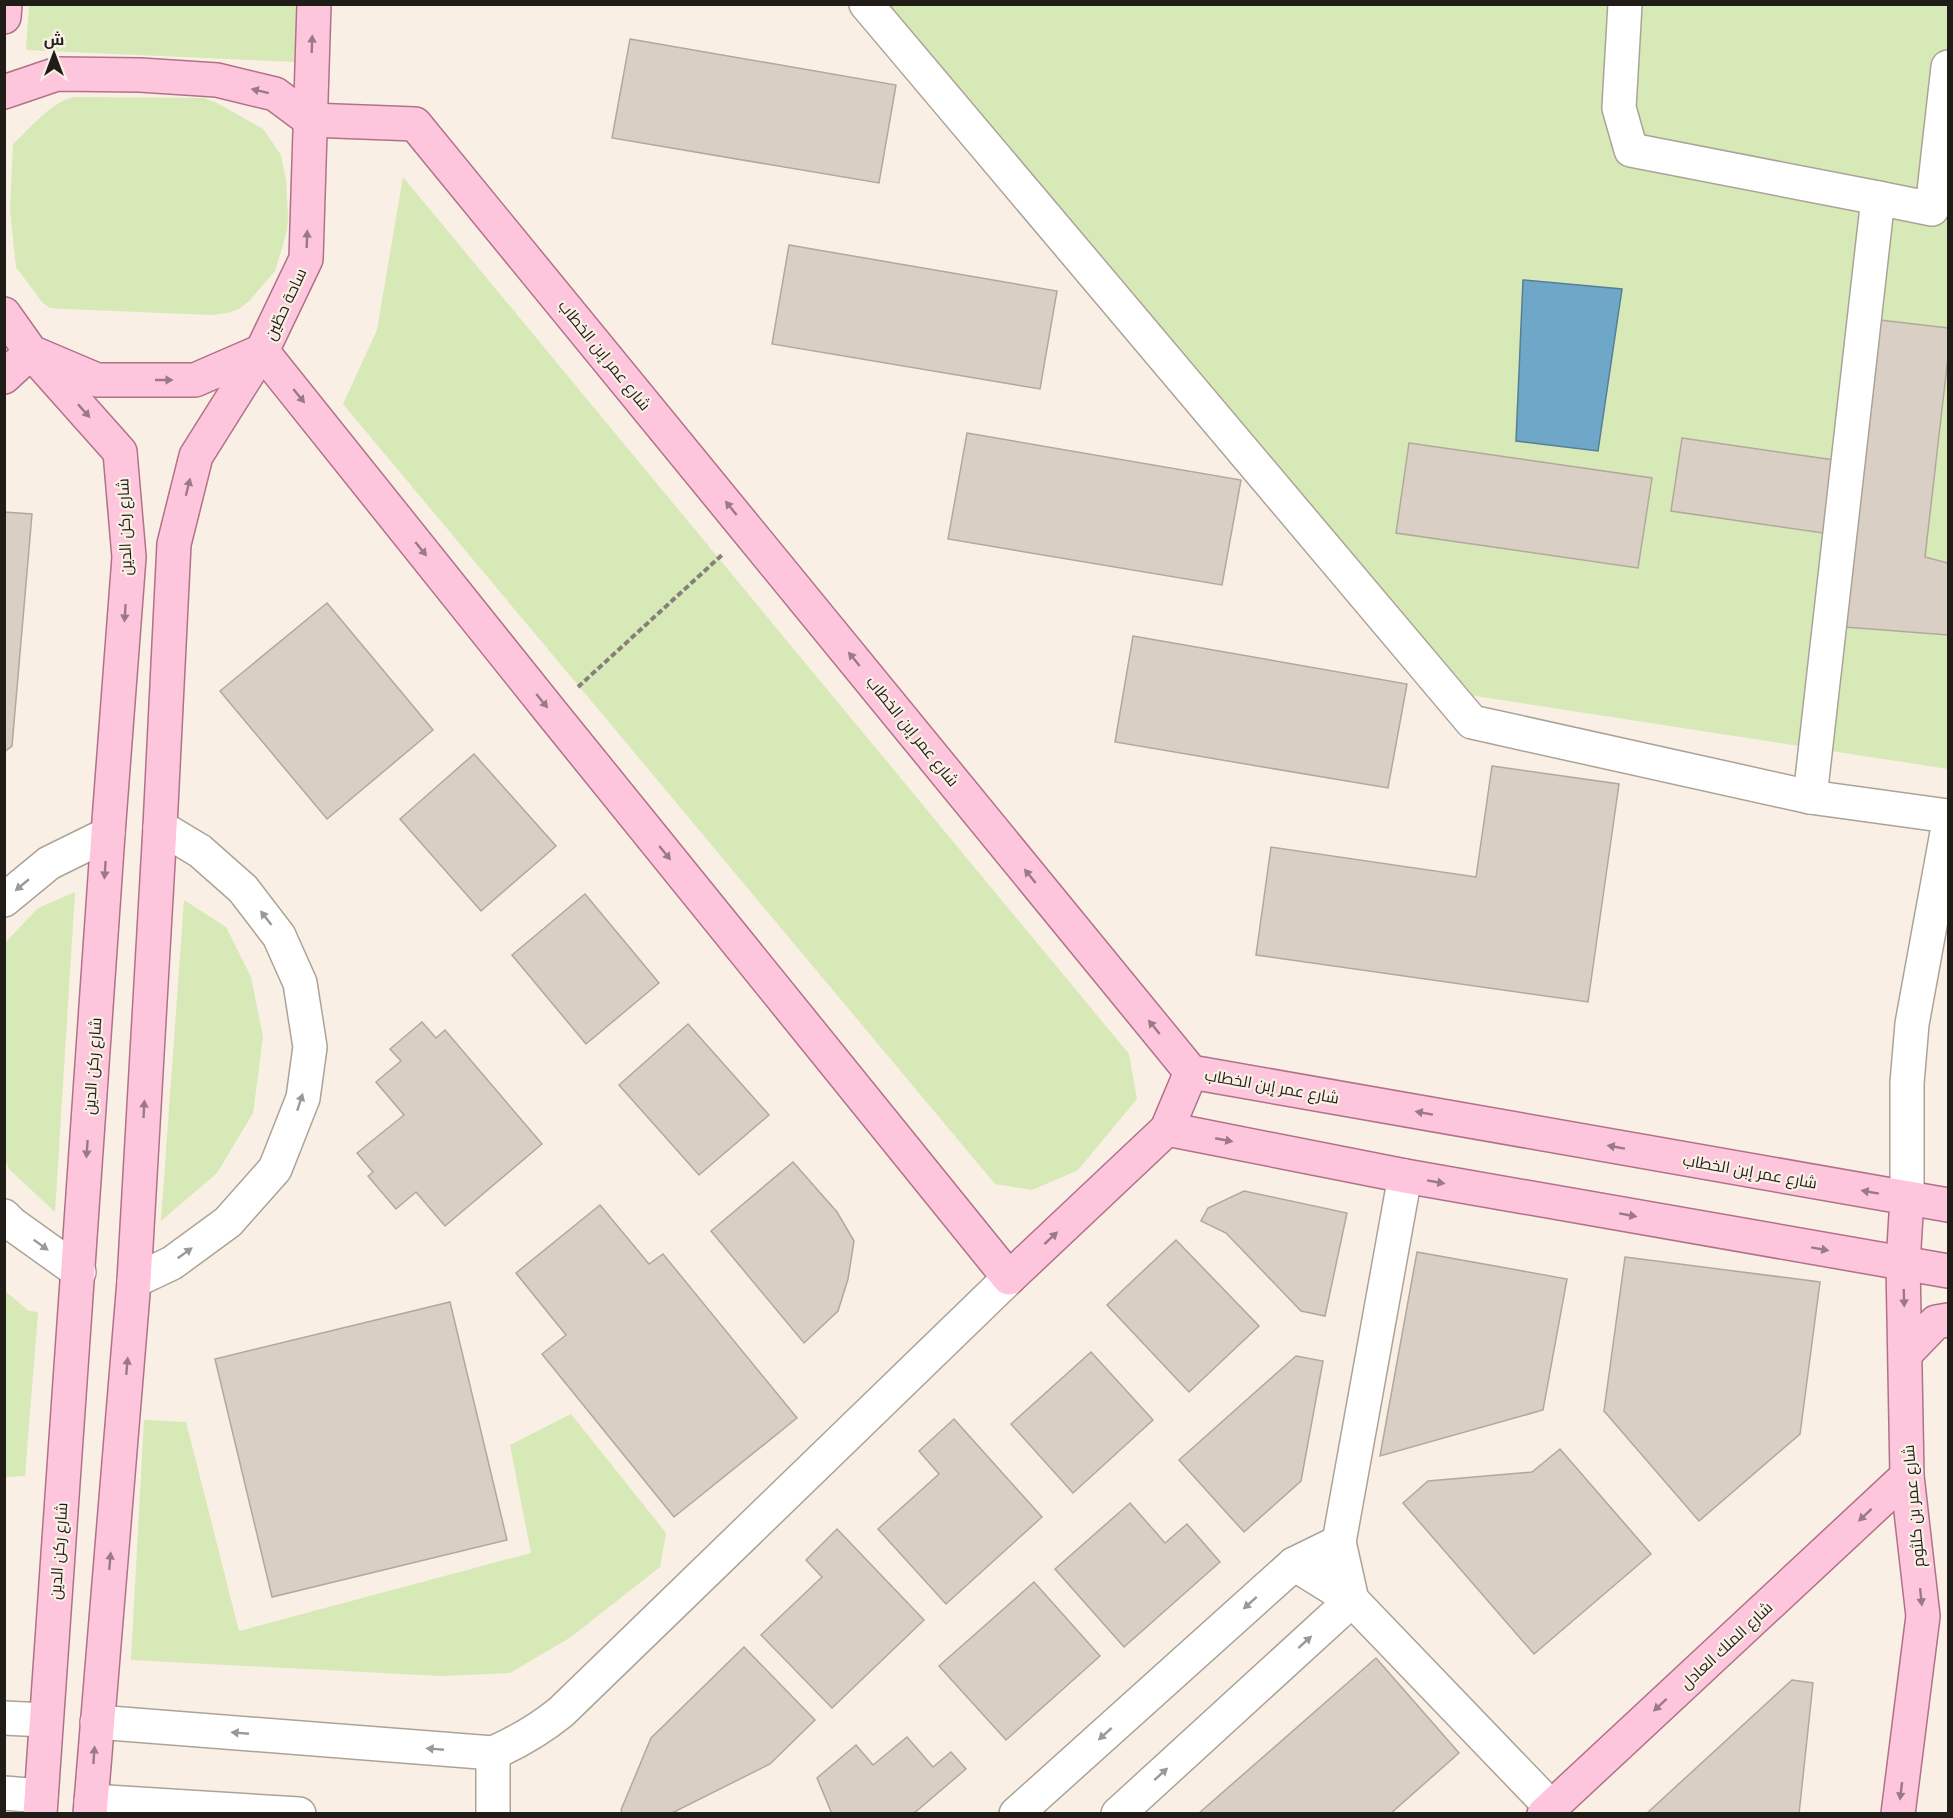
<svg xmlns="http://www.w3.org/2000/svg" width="1953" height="1818" font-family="Lora,Cairo,serif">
  <rect width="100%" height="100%" fill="#f9efe4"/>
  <g fill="#d6e9b7">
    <path d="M29 5H300L296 62 26 50Z"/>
    <path d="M886 5H1948V769L1469 695Z"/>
    <path d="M76 97 204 98 217 103 263 129 281 155 286 180 288 217 287 231 275 271 250 300 239 309 227 313 212 315 66 309 50 308 42 302 16 267 10 210 13 144C31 128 52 100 76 97Z"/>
    <path d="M403 177 1129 1054 1137 1099 1078 1170 1032 1190 995 1184 343 404 377 330Z"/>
    <path d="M75 892 55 1212 9 1169 5 1159V943L38 908Z"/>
    <path d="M184 900 226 927 251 977 263 1037 253 1113 217 1173 161 1221Z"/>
    <path d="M5 1291 29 1311 38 1312 25 1476 5 1477Z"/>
    <path d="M571 1414 666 1533 660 1567 571 1637 510 1673 441 1676 131 1660 144 1420 186 1422 239 1631 531 1553 510 1445Z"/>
  </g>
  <path fill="#6ea7c7" stroke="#577e93" stroke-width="1.5" d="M1523 280 1622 289 1598 451 1516 441Z"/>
  <g fill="#d9cfc4" stroke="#b2a89e" stroke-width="1.5">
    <path d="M630 39 896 85 879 183 612 138Z"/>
    <path d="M789 245 1057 291 1040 389 772 344Z"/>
    <path d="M1880 320 1948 328V357L1925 557 1948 563V635L1845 627Z"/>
    <path d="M967 433 1241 480 1222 585 948 539Z"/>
    <path d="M1682 438 1834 460 1823 533 1671 511Z"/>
    <path d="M1409 443 1652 478 1638 568 1396 533Z"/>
    <path d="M4 512 32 514 12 746 4 752Z"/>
    <path d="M327 603 433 730 327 819 220 691Z"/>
    <path d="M1133 636 1407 684 1388 788 1115 742Z"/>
    <path d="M474 754 556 846 481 911 400 819Z"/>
    <path d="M1492 766 1619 784 1588 1002 1256 955 1271 847 1476 877Z"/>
    <path d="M585 894 659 983 586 1044 512 955Z"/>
    <path d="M422 1022 436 1038 445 1030 542 1144 445 1226 416 1192 396 1209 368 1176 373 1172 357 1153 404 1115 376 1082 401 1061 390 1049Z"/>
    <path d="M688 1024 769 1115 699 1175 619 1085Z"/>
    <path d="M793 1162 837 1212 854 1241 848 1279 838 1311 804 1343 711 1231Z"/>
    <path d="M1244 1191 1347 1213 1325 1316 1301 1311 1226 1233 1201 1221 1208 1208Z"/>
    <path d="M600 1205 649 1264 663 1254 797 1418 674 1517 542 1354 566 1335 516 1273Z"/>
    <path d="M1176 1240 1259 1326 1189 1392 1107 1305Z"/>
    <path d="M1417 1252 1567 1279 1543 1410 1380 1456Z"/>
    <path d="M1625 1257 1820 1282 1800 1434 1699 1521 1604 1411Z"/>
    <path d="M450 1302 507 1540 272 1597 215 1359Z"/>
    <path d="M1091 1352 1153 1420 1073 1493 1011 1424Z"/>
    <path d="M1296 1356 1323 1361 1301 1481 1244 1532 1179 1460Z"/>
    <path d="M954 1419 1042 1517 946 1604 878 1529 939 1474 919 1451Z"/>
    <path d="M1560 1449 1651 1554 1534 1654 1403 1503 1428 1481 1532 1472Z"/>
    <path d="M1130 1503 1165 1543 1187 1524 1220 1562 1124 1647 1055 1569Z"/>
    <path d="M837 1529 924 1620 832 1708 761 1635 822 1577 806 1560Z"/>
    <path d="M1034 1582 1100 1656 1006 1740 939 1666Z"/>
    <path d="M744 1647 815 1720 770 1764 670 1814H623L621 1810 651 1738Z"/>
    <path d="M1376 1658 1459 1753 1390 1814H1198Z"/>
    <path d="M1792 1680 1813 1683 1799 1814H1646Z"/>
    <path d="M907 1737 933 1767 951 1752 966 1769 913 1814H832L817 1778 856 1745 873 1765Z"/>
  </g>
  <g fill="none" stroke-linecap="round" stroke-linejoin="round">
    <g stroke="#aca398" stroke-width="36">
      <g id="minor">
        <path d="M866 4 1472 722 1810 797 1948 816"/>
        <path d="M1625 4 1619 108 1631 150 1878 198"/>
        <path d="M1810 797 1878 198 1932 209 1948 67"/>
        <path d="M4 900 49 863 108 834"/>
        <path d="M1907 1198V1083L1912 1024 1948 827"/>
        <path d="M4 1216 12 1224 79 1272"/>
        <path d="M134 1281 172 1263 228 1222 275 1169 303 1098 310 1047 300 983 279 936 243 889 200 851 160 827"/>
        <path d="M1294 1564 1352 1600 1551 1807"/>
        <path d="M4 1718 45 1720"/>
        <path d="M97 1722 493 1753C518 1742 540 1729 561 1712L1009 1278"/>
        <path d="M4 1793 41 1796"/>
        <path d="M91 1801 299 1814"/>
        <path d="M493 1814V1753"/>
        <path d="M1016 1814 1294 1564 1339 1542"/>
        <path d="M1118 1814 1352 1600 1339 1542 1405 1176"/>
      </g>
    </g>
    <g stroke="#b07289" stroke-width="36">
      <g id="major">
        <path d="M4 17 5 4"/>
        <path d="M4 92 57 74 140 75 217 80 275 94 310 120 415 124 1191 1072 1948 1205"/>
        <path d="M4 314 31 352 97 380H195L262 351"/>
        <path d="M262 351 551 712 1009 1278 1167 1129 1191 1072"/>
        <path d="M4 377 31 352 120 452 129 557 108 834 40 1814"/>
        <path d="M1167 1129 1405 1176 1948 1271"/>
        <path d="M1906 1353 1936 1322 1948 1320"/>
        <path d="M90 1814 134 1281 160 827 174 544 196 456 262 351 306 259 314 4"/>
        <path d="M1544 1814 1907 1476"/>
        <path d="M1898 1814 1923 1616 1907 1476 1903 1264 1907 1198"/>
      </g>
    </g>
    <path stroke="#878079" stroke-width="4" stroke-dasharray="6 3" stroke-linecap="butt" d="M578 687 723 554"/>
    <use href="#minor" stroke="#fff" stroke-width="33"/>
    <use href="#major" stroke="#fec6dc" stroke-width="33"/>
  </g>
  <defs><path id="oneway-solid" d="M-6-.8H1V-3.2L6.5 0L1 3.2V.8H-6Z" transform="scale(1.5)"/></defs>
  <g fill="#9a7a84">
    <use href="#oneway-solid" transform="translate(312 44) rotate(-88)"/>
    <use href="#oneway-solid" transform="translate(260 91) rotate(-166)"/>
    <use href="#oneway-solid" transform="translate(307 239) rotate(-88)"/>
    <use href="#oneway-solid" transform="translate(164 380)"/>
    <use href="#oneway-solid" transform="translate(299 396) rotate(51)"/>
    <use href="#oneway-solid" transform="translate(84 411) rotate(48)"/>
    <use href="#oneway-solid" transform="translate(188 487) rotate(-76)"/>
    <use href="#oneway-solid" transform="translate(731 508) rotate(-129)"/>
    <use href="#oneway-solid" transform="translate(421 549) rotate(51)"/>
    <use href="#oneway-solid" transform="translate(125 613) rotate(94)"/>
    <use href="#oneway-solid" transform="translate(854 659) rotate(-129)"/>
    <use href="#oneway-solid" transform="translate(542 701) rotate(51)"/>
    <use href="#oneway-solid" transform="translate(665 853) rotate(51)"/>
    <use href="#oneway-solid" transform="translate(105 870) rotate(94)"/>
    <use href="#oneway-solid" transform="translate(1030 876) rotate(-129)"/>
    <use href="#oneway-solid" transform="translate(1154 1027) rotate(-129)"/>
    <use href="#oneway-solid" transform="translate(144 1109) rotate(-87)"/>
    <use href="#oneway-solid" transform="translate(1424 1113) rotate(-170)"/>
    <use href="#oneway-solid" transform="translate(1224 1140) rotate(11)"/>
    <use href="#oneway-solid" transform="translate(1616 1147) rotate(-170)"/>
    <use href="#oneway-solid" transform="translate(87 1149) rotate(94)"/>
    <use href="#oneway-solid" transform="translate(1436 1182) rotate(10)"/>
    <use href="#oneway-solid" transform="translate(1870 1192) rotate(-170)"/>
    <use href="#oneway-solid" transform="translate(1628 1215) rotate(10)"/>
    <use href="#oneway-solid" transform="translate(1051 1238) rotate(-43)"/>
    <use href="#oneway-solid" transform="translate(1820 1249) rotate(10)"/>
    <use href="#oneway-solid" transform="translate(1904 1298) rotate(88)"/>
    <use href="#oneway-solid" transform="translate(127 1366) rotate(-85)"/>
    <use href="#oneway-solid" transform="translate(1865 1515) rotate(137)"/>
    <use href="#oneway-solid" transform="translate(110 1561) rotate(-85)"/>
    <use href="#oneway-solid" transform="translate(1921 1597) rotate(84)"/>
    <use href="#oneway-solid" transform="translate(1660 1705) rotate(137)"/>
    <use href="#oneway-solid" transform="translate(94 1755) rotate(-86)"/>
    <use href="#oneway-solid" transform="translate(1901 1791) rotate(97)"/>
  </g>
  <g fill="#9b9998">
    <use href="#oneway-solid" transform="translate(22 885) rotate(140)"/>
    <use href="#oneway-solid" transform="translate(266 918) rotate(-128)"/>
    <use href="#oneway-solid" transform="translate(300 1102) rotate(-72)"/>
    <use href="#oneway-solid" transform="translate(41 1245) rotate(36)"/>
    <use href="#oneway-solid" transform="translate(185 1253) rotate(-36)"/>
    <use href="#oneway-solid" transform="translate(1250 1603) rotate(138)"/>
    <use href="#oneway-solid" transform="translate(1305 1642) rotate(-42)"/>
    <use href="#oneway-solid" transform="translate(240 1733) rotate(-175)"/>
    <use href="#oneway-solid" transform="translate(1105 1734) rotate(138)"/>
    <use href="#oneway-solid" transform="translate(435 1749) rotate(-175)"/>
    <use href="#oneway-solid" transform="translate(1161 1774) rotate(-42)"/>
  </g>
  <g text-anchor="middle" stroke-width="4.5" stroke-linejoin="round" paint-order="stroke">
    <g font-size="16" fill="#201d19" stroke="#f9efe4">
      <text transform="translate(285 304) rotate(-65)" y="6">ساحة حطّين</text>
      <text transform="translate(605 355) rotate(51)" y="6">شارع عمر إبن الخطاب</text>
      <text transform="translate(124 527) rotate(-92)" y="6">شارع ركن الدين</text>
      <text transform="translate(913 731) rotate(51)" y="6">شارع عمر إبن الخطاب</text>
      <text transform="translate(92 1066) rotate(-86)" y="6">شارع ركن الدين</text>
      <text transform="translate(1272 1086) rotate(10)" y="6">شارع عمر إبن الخطاب</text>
      <text transform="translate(1750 1171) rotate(10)" y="6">شارع عمر إبن الخطاب</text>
      <text transform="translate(1913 1506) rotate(-95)" y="6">شارع عمر بن كلثوم</text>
      <text transform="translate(58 1551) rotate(-86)" y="6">شارع ركن الدين</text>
      <text transform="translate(1726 1645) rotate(-43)" y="6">شارع الملك العادل</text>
    </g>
  </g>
  <rect width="1953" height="1818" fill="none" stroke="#201d19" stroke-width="12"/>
  <g transform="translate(54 54)" stroke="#f9efe4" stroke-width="4.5" paint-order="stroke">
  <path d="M0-4.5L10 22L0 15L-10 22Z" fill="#201d19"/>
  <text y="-9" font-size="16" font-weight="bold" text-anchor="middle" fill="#201d19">ش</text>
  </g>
</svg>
